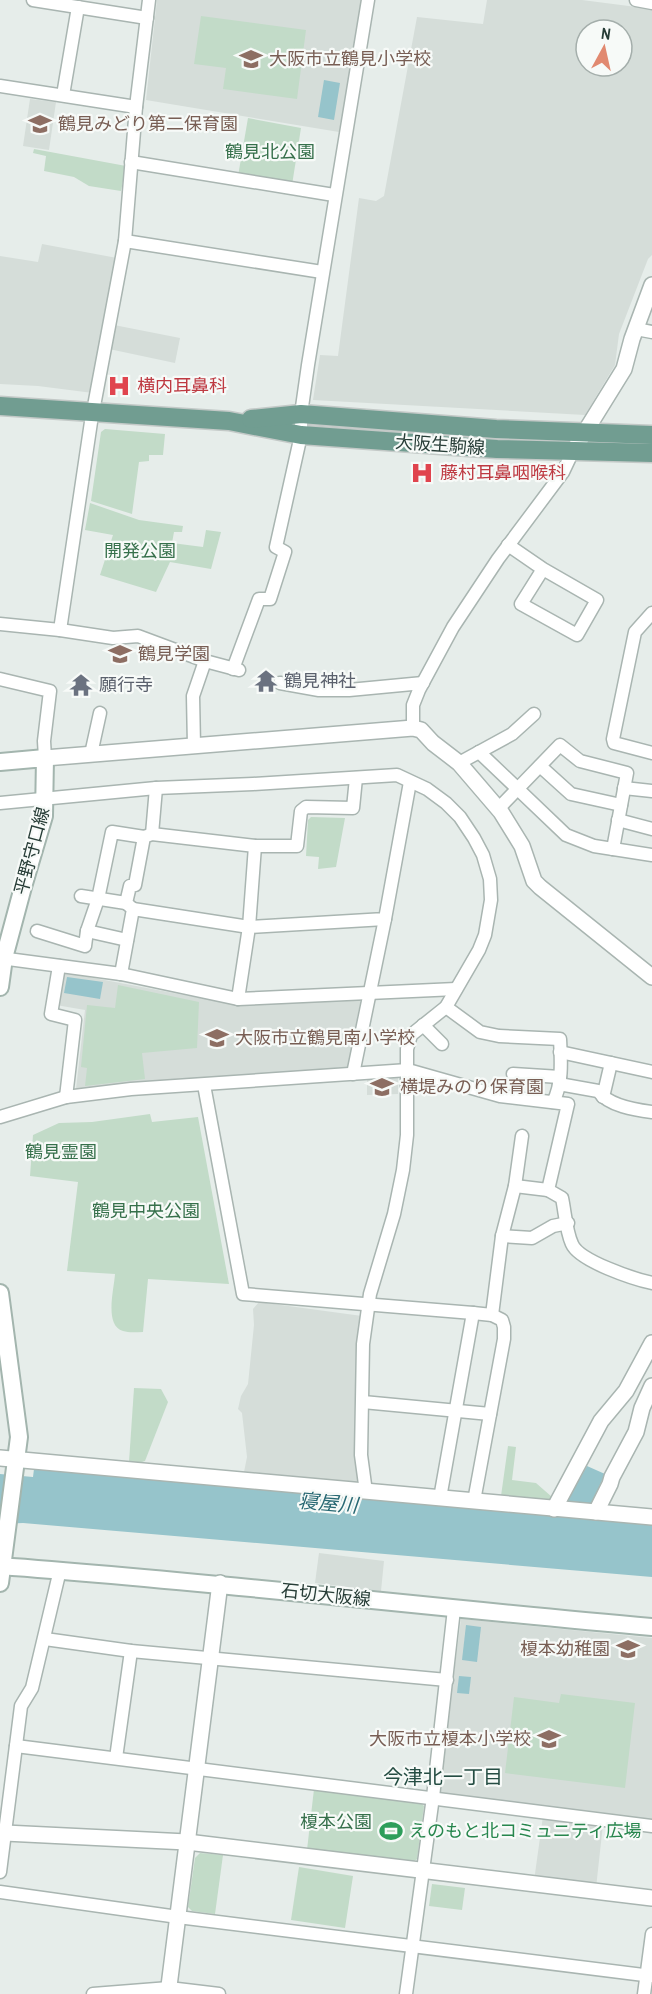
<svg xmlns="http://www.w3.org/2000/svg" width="652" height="1994" font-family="'Archivo Narrow','Noto Sans JP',sans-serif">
  <rect width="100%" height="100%" fill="#e6edea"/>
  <g fill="#d5ddd9" fill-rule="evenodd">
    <path d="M157 0H362L339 132 146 100Z"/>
    <path d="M487 0H582L652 9V255L648 259 619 334 615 365 585 415 313 400 320 355 338 356 359 198 376 201 384 196 417 17 483 24ZM586 30H622V66H586Z"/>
    <path d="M30 99 56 102 49 150 23 146Z"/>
    <path d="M42 244 117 258 93 393 38 386 0 384V256L38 262Z"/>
    <path d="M114 325 180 338 175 363 109 349Z"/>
    <path d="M62 972 237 1005 361 998 348 1067 76 1089 85 1010 56 1005Z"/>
    <path d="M398 1078V1094L367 1095V1079Z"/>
    <path d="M259 1302 362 1316 358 1483 244 1472 247 1457 242 1413 238 1409 241 1396 248 1384 254 1325 253 1309Z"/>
    <path d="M319 1553 384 1561 381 1591 315 1583Z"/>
    <path d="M461 1619 652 1638V1822L442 1794 439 1790Z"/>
    <path d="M543 1816 603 1824 596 1888 534 1881Z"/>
  </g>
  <g fill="#c2dbc8">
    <path d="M201 16 306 30 297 99 223 89 226 68 194 64Z"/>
    <path d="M248 118 301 128 292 185 238 176Z"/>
    <path d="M34 149 126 166 121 191 89 186 74 177 44 171 46 156 33 153Z"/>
    <path d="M105 429 165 434 163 455H149V461L139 462 132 514 91 501 101 432Z"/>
    <path d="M90 503 139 520 183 526 182 532H174L172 543 203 547 206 530 221 532 211 569 170 562 156 592 100 575 113 535 85 530Z"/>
    <path d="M311 817 345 818 336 867 318 869 319 857 306 856 308 820Z"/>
    <path d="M118 985 199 1002 197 1048 142 1053 145 1079 85 1086 87 1068 81 1067 87 1005 115 1008Z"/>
    <path d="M150 1114 152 1122 198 1117 229 1284 148 1279 143 1332C137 1332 129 1333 123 1331 104 1325 114 1290 115 1274L67 1271 78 1182 30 1176 33 1135 59 1123 92 1122Z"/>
    <path d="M134 1388 161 1389 168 1402 145 1461 139 1463 129 1462Z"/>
    <path d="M508 1446 516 1447 512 1480 536 1483 552 1497 550 1501 501 1496Z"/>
    <path d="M561 1694 635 1703 625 1788 505 1773 514 1697 559 1703Z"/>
    <path d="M314 1789 420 1802 424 1806 417 1859 413 1862 307 1850Z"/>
    <path d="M200 1853 223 1855 215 1914 192 1911 188 1907 195 1858Z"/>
    <path d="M299 1867 353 1876 345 1928 291 1920Z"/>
    <path d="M432 1884 465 1888 462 1910 429 1906Z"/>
  </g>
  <g fill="#96c4cb">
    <path d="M324 80 340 83 334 120 318 117Z"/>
    <path d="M67 977 103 982 100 999 64 993Z"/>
    <path d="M587 1466 605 1474 599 1487 602 1489 593 1505 652 1523V1577L23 1523 0 1524V1474L33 1477 34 1469 85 1470 559 1514Z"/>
    <path d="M466 1625 481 1627 477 1662 462 1660Z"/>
    <path d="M459 1676 471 1677 469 1694 457 1693Z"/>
  </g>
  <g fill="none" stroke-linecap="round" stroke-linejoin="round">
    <g stroke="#a9b5b1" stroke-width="15">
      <g id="minor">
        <path d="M33 0 147 18"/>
        <path d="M636 0 652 3"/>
        <path d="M0 86 136 107"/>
        <path d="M63 95 78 7"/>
        <path d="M131 162 334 195"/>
        <path d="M125 241 322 272"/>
        <path d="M636 329 652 332"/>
        <path d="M508 545 543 569 597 600 577 635 521 604 543 569"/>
        <path d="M652 613 635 632 613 739 614 743 652 753"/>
        <path d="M0 624 60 630 113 638 138 636 205 661 239 670"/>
        <path d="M60 630 91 422 125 241 136 107 149 0"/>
        <path d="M233 669 259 599H270L285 552 276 547 301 435V414L308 365 368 0"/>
        <path d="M0 679 50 691 44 741 45 758"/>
        <path d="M280 683 319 690H349L423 683"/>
        <path d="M413 728V705L419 690 453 627 498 559 563 472 572 453"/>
        <path d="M194 746 193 696 205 661"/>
        <path d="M479 752 566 835 594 846 652 855"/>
        <path d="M91 754 100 713"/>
        <path d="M459 763 512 734 534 714"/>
        <path d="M540 766 571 794 621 805"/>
        <path d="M624 788 652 791"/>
        <path d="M0 803 156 788 253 784 397 775 427 789 446 803 460 817 474 838 483 855 490 879 491 900 485 935 479 950 446 1007 411 1035 407 1049V1135L403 1170 394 1214 370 1294 363 1344 361 1455 366 1492"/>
        <path d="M498 809 560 745 580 761 627 773 613 849"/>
        <path d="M618 820 652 829"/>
        <path d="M152 834 156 788"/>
        <path d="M81 896 126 903"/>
        <path d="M133 909 249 927 385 919 410 782"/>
        <path d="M37 931 85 946 87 931 98 899 112 832 144 837"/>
        <path d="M87 931 127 940"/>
        <path d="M0 958 121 974 238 999 456 989"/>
        <path d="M59 966 51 1014 75 1020 66 1097"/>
        <path d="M121 974 133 909 126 903 130 886 135 885 144 837 152 834 255 846H297L301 811 306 807 353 808 356 778"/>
        <path d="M238 999 249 927 255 846"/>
        <path d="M446 1007 480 1032 499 1036 560 1039C561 1059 563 1084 553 1102"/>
        <path d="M423 1025 442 1044"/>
        <path d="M560 1052 652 1072"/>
        <path d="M353 1074 385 919"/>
        <path d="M513 1074 560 1077"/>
        <path d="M559 1084 598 1091C609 1106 635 1110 652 1112"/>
        <path d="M204 1085 243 1294 473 1313 492 1315 502 1320 504 1327V1339L474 1501"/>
        <path d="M603 1097 611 1063"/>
        <path d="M0 1117 66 1097 131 1089 408 1070 500 1096 568 1104 548 1190 562 1198C565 1212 566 1231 572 1244 579 1261 634 1279 652 1283"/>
        <path d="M515 1186 548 1190"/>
        <path d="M502 1236 532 1238 553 1226 568 1223"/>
        <path d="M492 1315 502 1236 515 1186 522 1136"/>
        <path d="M363 1402 490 1414"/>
        <path d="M440 1498 473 1313"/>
        <path d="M45 1639 131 1651 447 1680"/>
        <path d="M16 1746 652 1826"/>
        <path d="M116 1758 131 1651"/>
        <path d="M0 1872 21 1706 32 1688 60 1570"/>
        <path d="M0 1892 178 1917 652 1976"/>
        <path d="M93 1994 169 1988 219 1994"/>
        <path d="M406 1994 433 1797 454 1609"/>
        <path d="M644 1994 652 1934"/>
      </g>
    </g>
    <g stroke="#a9b5b1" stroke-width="18">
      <g id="tertiary">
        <path d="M572 453 624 369 632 339 652 285"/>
        <path d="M45 758 413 728 421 730 433 743 459 763 501 812 522 846 534 881 540 887 652 977"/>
        <path d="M0 1458 652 1517"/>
        <path d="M554 1509 601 1421 626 1391 652 1343"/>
        <path d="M596 1512 610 1484 612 1477 636 1432 642 1408 652 1386"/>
        <path d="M5 1833 187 1842 652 1898"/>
        <path d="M168 1994 220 1583"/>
      </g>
    </g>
    <g stroke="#a3b5ae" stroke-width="20">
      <g id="secondary">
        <path d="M0 762 45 758 44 816 23 887 4 958 0 987"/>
        <path d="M0 1293 19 1437 0 1583"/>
        <path d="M0 1566C218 1582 434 1608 652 1627"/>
      </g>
    </g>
    <g stroke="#c3c9c7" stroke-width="21">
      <g id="primary">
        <path d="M0 406 229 421 301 435 497 449 652 453"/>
        <path d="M251 419 301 414 496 429 652 435"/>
      </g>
    </g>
    <use href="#minor" stroke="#fff" stroke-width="12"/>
    <use href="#tertiary" stroke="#fff" stroke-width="15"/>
    <use href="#secondary" stroke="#fff" stroke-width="16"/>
    <use href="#primary" stroke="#719d91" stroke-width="18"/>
  </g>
  <defs>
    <g id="school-bare" transform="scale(1.8)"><path d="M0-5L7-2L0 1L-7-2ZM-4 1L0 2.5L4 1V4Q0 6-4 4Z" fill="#8d6e63" stroke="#f7faf8" stroke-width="2.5" paint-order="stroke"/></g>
    <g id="hospital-bare" transform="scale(1.8)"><path d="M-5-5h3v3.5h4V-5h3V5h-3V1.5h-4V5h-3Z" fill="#e0444e" stroke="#f7faf8" stroke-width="2.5" paint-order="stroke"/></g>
    <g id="temple-bare" transform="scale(1.8)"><path d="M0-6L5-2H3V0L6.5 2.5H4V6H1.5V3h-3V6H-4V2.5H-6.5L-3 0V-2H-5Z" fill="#6b7280" stroke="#f7faf8" stroke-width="2.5" paint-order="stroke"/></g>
    <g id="stadium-bare" transform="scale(1.8)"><path d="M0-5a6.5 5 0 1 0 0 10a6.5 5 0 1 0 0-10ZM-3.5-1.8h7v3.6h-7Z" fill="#2e9e5b" stroke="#f7faf8" stroke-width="2.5" paint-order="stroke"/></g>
  </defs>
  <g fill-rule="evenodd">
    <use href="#school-bare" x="251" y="59"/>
    <use href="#school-bare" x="40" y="124"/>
    <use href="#hospital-bare" x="119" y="386"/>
    <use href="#hospital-bare" x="422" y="473"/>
    <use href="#school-bare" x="120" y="654"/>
    <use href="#temple-bare" x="266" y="681"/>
    <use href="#temple-bare" x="81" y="685"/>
    <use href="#school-bare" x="217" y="1038"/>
    <use href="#school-bare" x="382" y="1087"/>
    <use href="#school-bare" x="628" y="1649"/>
    <use href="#school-bare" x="549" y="1739"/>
    <use href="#stadium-bare" x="391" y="1831"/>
  </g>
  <g text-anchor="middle" stroke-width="4.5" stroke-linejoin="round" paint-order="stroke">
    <g font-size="18" fill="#785e54" stroke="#f7faf8" text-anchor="start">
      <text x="269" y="65">大阪市立鶴見小学校</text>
      <text x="58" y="130">鶴見みどり第二保育園</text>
      <text x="138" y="660">鶴見学園</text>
      <text x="235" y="1044">大阪市立鶴見南小学校</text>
      <text x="400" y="1093">横堤みのり保育園</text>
      <text x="610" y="1655" text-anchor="end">榎本幼稚園</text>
      <text x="531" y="1745" text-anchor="end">大阪市立榎本小学校</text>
    </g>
    <g font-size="18" fill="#36704b" stroke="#f7faf8">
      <text x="270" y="158">鶴見北公園</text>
      <text x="140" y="557">開発公園</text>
      <text x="61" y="1158">鶴見霊園</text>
      <text x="146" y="1217">鶴見中央公園</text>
      <text x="336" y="1828">榎本公園</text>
    </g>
    <g font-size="18" fill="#be3a42" stroke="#f7faf8" text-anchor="start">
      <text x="137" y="392">横内耳鼻科</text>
      <text x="440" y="479">藤村耳鼻咽喉科</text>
    </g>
    <g font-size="18" fill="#273d37" stroke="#f7faf8">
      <text transform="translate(440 445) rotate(4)" y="6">大阪生駒線</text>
      <text transform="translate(32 851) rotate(-75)" y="6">平野守口線</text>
      <text transform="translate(326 1595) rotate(6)" y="6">石切大阪線</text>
    </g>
    <g font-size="18" fill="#5b616d" stroke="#f7faf8" text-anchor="start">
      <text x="284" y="687">鶴見神社</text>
      <text x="99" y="691">願行寺</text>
    </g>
    <g font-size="18" fill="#27864d" stroke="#f7faf8" text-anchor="start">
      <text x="409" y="1837">えのもと北コミュニティ広場</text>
    </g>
    <g font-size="20" font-style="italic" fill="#286873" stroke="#f7faf8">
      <text transform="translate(328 1503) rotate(5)" y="7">寝屋川</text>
    </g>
    <g font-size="20" fill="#254d43" stroke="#f7faf8">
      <text x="443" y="1784">今津北一丁目</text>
    </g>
  </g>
  <g transform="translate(604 48) rotate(8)"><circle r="28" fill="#f7faf8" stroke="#a4aeab" stroke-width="1.5"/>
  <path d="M0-4.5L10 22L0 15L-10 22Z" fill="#e18970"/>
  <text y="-9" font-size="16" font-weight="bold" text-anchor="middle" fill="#273d37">N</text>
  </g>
</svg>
